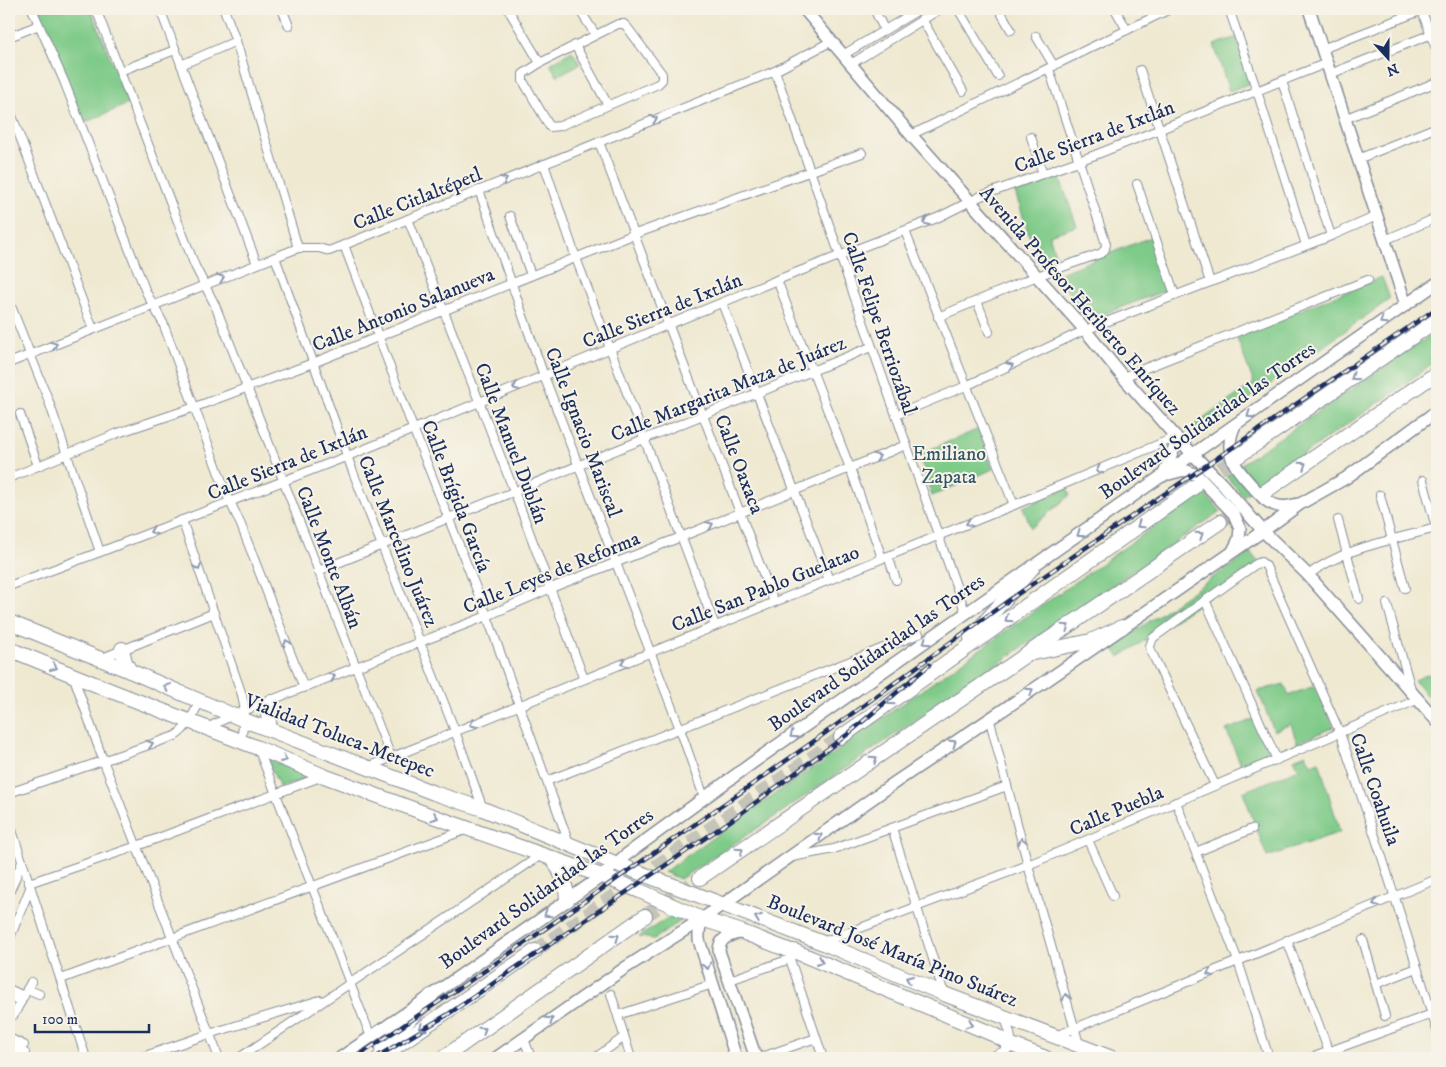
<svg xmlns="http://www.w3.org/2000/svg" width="1446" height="1067" font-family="'IM FELL DW Pica',serif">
  <rect width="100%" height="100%" fill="#f7f3e8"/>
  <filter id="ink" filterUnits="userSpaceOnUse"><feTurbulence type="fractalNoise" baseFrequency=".02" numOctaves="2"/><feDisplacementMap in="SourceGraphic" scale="10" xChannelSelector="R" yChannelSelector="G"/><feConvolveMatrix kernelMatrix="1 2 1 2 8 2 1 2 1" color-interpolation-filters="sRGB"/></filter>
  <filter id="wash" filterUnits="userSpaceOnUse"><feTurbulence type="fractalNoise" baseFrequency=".0096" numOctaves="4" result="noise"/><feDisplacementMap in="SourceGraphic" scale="20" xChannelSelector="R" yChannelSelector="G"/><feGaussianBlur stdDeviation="1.12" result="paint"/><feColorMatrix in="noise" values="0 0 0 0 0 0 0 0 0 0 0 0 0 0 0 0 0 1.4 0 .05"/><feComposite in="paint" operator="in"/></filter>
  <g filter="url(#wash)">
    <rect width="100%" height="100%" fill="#efe9d1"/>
    <g fill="#7eca88" stroke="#4c7c73">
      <path d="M38 9H91L128 104 84 123Z"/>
      <path d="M1237 37 1251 83 1229 91 1214 45Z"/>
      <path d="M572 51 580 64 557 76 550 64Z"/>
      <path d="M1058 173 1077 226 1049 235 1058 262 1046 268 1037 259 1014 189Z"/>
      <path d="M1151 237 1169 289 1093 318 1053 276Z"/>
      <path d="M1382 277 1390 299 1200 434 1192 427 1254 383 1236 336Z"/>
      <path d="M1437 331V360L1397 390 1243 496 1226 476 1241 464Z"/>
      <path d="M979 429 993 469 932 496 919 454Z"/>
      <path d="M1067 488 1070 495 1031 528 1023 507Z"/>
      <path d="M1203 492 1221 511 767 822 680 879 664 872Z"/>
      <path d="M1250 552 1259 563 1120 657 1112 647Z"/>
      <path d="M1437 671V692L1427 696 1414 680Z"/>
      <path d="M1284 684 1289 695 1315 686 1334 727 1297 743 1291 724 1274 731 1258 691Z"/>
      <path d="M1254 719 1272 755 1242 767 1226 730Z"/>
      <path d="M1306 754 1311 764 1319 761 1340 832 1267 857 1243 792 1299 769 1294 759Z"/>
      <path d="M266 758 311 777 280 788Z"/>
      <path d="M676 912 684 919 654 939 639 937Z"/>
    </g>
  </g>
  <g filter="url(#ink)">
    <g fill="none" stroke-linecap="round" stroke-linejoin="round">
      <g stroke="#c5c4ba" stroke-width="14" stroke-dasharray="14 7" stroke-linecap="butt">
        <path d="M1203 481 1237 457"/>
        <path d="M1220 522 1263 493"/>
        <path d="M645 916 700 878"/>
        <path d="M535 951 841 737"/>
      </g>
      <g stroke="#858c98" stroke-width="10">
        <g id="street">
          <path d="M32 9 64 81 146 292 163 323 227 495 241 525 304 688"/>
          <path d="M96 9 195 266 215 305 391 757"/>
          <path d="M160 9 257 264"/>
          <path d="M224 9 236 41 298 248"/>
          <path d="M282 9 289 26"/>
          <path d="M508 9 540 63"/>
          <path d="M579 9 595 34"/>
          <path d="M874 9 884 29"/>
          <path d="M958 9 998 76"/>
          <path d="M999 9 1011 30"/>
          <path d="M1115 9 1127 30"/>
          <path d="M1229 9 1257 91 1306 245"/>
          <path d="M1421 9 1437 51"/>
          <path d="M922 19 963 91"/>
          <path d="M618 24H624L627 27 662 74V80L658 84 560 126 550 127 523 81V74L540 63Z"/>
          <path d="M1036 36 1054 66"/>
          <path d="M9 37 39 25"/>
          <path d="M575 45 608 105"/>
          <path d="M1322 49 1425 9"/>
          <path d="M843 55 920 9"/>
          <path d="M851 64 940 9"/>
          <path d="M181 65 236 41"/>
          <path d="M1140 70 1210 282"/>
          <path d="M120 71 175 50"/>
          <path d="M775 71 966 614"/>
          <path d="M1330 74 1437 32"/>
          <path d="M1282 81 1331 236"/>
          <path d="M9 108 93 329"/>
          <path d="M1344 119 1437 82"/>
          <path d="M911 135 1170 9"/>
          <path d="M1031 137 1043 174"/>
          <path d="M599 142 774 602"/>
          <path d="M1358 159 1437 127"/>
          <path d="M544 164 576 258 715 626"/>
          <path d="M1137 184 1175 295"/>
          <path d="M479 190 544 376 680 729 704 797"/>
          <path d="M510 216 531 275"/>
          <path d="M408 219 514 491 584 679"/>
          <path d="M905 231 1014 505"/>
          <path d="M1385 240 1436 218"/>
          <path d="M344 245 413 428 487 616 569 843"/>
          <path d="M275 257 353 472 455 731 483 809"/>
          <path d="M777 280 850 468 882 558"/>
          <path d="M9 301 48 399 100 552"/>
          <path d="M977 301 989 332"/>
          <path d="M722 303 829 580"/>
          <path d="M938 317 1037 276 1102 253 1105 249 1106 244 1049 69"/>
          <path d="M9 363 298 248H319L329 251 344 245 775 71 832 41"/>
          <path d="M1123 377 1368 280"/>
          <path d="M20 414 38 466"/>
          <path d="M896 415 966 386 1085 330 1331 236 1377 216"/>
          <path d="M9 478 118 433 195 407 313 363 635 234 862 153"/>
          <path d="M1423 480 1437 531"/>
          <path d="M1380 495 1405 588"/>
          <path d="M182 520 242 695 245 711 241 741"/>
          <path d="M1338 520 1359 599"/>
          <path d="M888 556 896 580"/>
          <path d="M318 571 871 347"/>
          <path d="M1308 575C1345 547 1393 540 1436 528"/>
          <path d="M9 586 100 552 348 456 777 280 937 218 981 196 1095 155 1327 63"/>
          <path d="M1205 600 1277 760"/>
          <path d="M1387 604 1411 689"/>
          <path d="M100 659 214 613"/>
          <path d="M73 675 103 760 219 1058"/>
          <path d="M989 717 1028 865 1079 1044"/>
          <path d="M207 728 233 715 487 616 551 588 681 537 906 445"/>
          <path d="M258 748 371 1037"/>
          <path d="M368 767 1014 505 1176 437"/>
          <path d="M547 781 919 634"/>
          <path d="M1215 785 1151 651 1150 646 1153 638 1256 564 1261 562 1266 566 1340 733 1381 854 1437 1030"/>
          <path d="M9 793 175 736C188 728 193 714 200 701"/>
          <path d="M1176 802 1238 961 1269 1058"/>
          <path d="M9 821 86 1058"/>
          <path d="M892 828 944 994"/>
          <path d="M1088 840 1113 896"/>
          <path d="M1196 852 1252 829"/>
          <path d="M792 857 834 849 1007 786"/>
          <path d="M29 883 137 846 323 776"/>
          <path d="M9 893 22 862"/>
          <path d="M9 940 30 888"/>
          <path d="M1287 940 1329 1052"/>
          <path d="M1363 940 1385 1016"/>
          <path d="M823 942 1028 865 1419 699"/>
          <path d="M61 979 468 829"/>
          <path d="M730 980 790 959 823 1058"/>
          <path d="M1376 984 1417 968"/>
          <path d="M9 989 24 996"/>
          <path d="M27 989 39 994"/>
          <path d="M611 994 631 1058"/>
          <path d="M9 997 21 1002"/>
          <path d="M14 1015 31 982"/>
          <path d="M618 1015 713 984"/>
          <path d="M1056 1036 1437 879"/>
          <path d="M9 1038 24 1045"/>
          <path d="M524 1039 531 1058"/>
          <path d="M9 1046 25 1053"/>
          <path d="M139 1058 209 1034 320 1000"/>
          <path d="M239 1058 541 855"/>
          <path d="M595 1058 624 1037"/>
          <path d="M759 1058 816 1038"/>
          <path d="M988 1058 1007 1050 1012 1045 1010 1033 1005 1018"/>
          <path d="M1311 1058 1432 1014"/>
        </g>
      </g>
      <g stroke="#858c98" stroke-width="14">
        <g id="secondary">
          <path d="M804 9 911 135 1085 330 1123 377 1176 437 1222 484 1263 531 1308 575 1437 721"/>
          <path d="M1309 9 1406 305"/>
          <path d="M1235 425C1222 454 1235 467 1254 488 1260 494 1266 503 1275 505 1283 508 1290 506 1298 504"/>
          <path d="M1169 474 1184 470 1197 475 1234 514 1240 528 1239 539 1233 551"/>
          <path d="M1163 476 1178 439"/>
          <path d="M702 919 699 931V940L736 1058"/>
          <path d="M742 932C731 935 719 937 719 951L756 1058"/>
          <path d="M340 1058 431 996 602 876 626 855 755 761 1437 283"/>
          <path d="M496 1058 625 968 702 919 897 781 1043 683 1263 531 1300 504 1346 478 1437 411"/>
        </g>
      </g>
      <g stroke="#858c98" stroke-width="16">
        <g id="highway">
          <path d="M1237 457 1437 320"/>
          <path d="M1263 493 1437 373"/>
          <path d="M9 622 130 671 244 720 434 793 483 809 617 864 823 943 944 994 1112 1058"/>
          <path d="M971 638 1033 567"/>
          <path d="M9 649 114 692 258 748 324 776 424 813 602 876 640 891 702 919 742 932 791 951H794L995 1035 1012 1045 1046 1058"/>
          <path d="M122 649 125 662 130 671"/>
          <path d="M1033 653 1091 641 1122 627"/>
          <path d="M270 730 268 714 270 702"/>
          <path d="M841 737 1194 487"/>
          <path d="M553 858C560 872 567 884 567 900"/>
          <path d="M700 878 1220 522"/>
          <path d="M382 1049 431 996"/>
          <path d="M379 1058 535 951"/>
          <path d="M443 1058 645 916"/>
        </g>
      </g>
      <use href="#street" stroke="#fff" stroke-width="8"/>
      <use href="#secondary" stroke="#fff" stroke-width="11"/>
      <use href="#highway" stroke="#fff" stroke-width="14"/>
      <g stroke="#1b2f5e" stroke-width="4.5">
        <g id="rail">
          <path d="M355 1058 483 972 810 744 1012 598 1437 308"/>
          <path d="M375 1058 447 1015 736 817 848 734 929 665"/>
        </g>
      </g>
      <use href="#rail" stroke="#f7f3e8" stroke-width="2.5" stroke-dasharray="8" stroke-linecap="butt"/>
    </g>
    <defs><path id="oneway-chevron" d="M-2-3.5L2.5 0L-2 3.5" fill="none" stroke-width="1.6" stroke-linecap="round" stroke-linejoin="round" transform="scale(1.25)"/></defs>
    <g stroke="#8d97ae">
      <use href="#oneway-chevron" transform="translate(654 119) rotate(-22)"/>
      <use href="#oneway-chevron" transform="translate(504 180) rotate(-22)"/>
      <use href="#oneway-chevron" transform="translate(926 222) rotate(159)"/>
      <use href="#oneway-chevron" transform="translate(221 278) rotate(-22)"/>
      <use href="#oneway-chevron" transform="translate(1383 321) rotate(145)"/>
      <use href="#oneway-chevron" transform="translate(54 345) rotate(-22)"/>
      <use href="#oneway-chevron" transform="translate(1010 366) rotate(-25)"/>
      <use href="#oneway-chevron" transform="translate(1354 377) rotate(146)"/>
      <use href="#oneway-chevron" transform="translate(516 387) rotate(158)"/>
      <use href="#oneway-chevron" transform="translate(1250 415) rotate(145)"/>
      <use href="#oneway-chevron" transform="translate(877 457) rotate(-22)"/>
      <use href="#oneway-chevron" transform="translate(1303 465) rotate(-34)"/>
      <use href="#oneway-chevron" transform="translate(1099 470) rotate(157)"/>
      <use href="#oneway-chevron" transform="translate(969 523) rotate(159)"/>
      <use href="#oneway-chevron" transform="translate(710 525) rotate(-23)"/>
      <use href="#oneway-chevron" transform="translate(1140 525) rotate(145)"/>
      <use href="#oneway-chevron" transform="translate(153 531) rotate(159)"/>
      <use href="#oneway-chevron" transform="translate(1080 534) rotate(145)"/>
      <use href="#oneway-chevron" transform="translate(1200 535) rotate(-34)"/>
      <use href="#oneway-chevron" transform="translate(198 567) rotate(71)"/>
      <use href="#oneway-chevron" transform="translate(1008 619) rotate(145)"/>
      <use href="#oneway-chevron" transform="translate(1066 627) rotate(-34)"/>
      <use href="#oneway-chevron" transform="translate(926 642) rotate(145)"/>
      <use href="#oneway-chevron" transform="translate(287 643) rotate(-111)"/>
      <use href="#oneway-chevron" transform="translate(624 663) rotate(158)"/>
      <use href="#oneway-chevron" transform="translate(54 667) rotate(22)"/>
      <use href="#oneway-chevron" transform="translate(332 677) rotate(-21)"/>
      <use href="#oneway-chevron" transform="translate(167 687) rotate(-157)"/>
      <use href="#oneway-chevron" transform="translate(1030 691) rotate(-33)"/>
      <use href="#oneway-chevron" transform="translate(890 702) rotate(145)"/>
      <use href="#oneway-chevron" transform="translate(473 724) rotate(157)"/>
      <use href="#oneway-chevron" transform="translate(793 735) rotate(145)"/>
      <use href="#oneway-chevron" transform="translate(953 743) rotate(-35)"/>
      <use href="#oneway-chevron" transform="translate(150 744) rotate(-19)"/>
      <use href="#oneway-chevron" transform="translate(284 759) rotate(23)"/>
      <use href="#oneway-chevron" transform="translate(874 759) rotate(-35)"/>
      <use href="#oneway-chevron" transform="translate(435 817) rotate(19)"/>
      <use href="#oneway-chevron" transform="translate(819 836) rotate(-35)"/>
      <use href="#oneway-chevron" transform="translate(1022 841) rotate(-105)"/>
      <use href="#oneway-chevron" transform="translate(740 851) rotate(-35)"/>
      <use href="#oneway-chevron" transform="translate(1376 903) rotate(158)"/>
      <use href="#oneway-chevron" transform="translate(547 914) rotate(145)"/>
      <use href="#oneway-chevron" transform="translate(758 918) rotate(-159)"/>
      <use href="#oneway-chevron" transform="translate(616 937) rotate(-35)"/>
      <use href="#oneway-chevron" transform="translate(820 961) rotate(23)"/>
      <use href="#oneway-chevron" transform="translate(707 966) rotate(73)"/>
      <use href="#oneway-chevron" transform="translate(1210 973) rotate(158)"/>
      <use href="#oneway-chevron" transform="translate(909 979) rotate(-157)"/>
      <use href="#oneway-chevron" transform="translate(1066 997) rotate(-106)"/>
      <use href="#oneway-chevron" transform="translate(550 1020) rotate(-35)"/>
      <use href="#oneway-chevron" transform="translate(970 1024) rotate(23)"/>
      <use href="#oneway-chevron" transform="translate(422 1028) rotate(146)"/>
      <use href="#oneway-chevron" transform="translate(483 1030) rotate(-35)"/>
    </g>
  </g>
  <g text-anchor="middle" stroke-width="4" stroke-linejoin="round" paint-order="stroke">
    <g font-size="20" fill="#1b2f5e" stroke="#f7f3e8">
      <text transform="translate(1094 136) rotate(-21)" y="7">Calle Sierra de Ixtlán</text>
      <text transform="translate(417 198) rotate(-22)" y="7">Calle Citlaltépetl</text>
      <text transform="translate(1081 300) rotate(49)" y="7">Avenida Profesor Heriberto Enríquez</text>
      <text transform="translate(403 309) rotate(-22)" y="7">Calle Antonio Salanueva</text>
      <text transform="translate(662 310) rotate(-22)" y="7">Calle Sierra de Ixtlán</text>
      <text transform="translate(880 323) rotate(71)" y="7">Calle Felipe Berriozábal</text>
      <text transform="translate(728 388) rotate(-22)" y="7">Calle Margarita Maza de Juárez</text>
      <text transform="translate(1207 420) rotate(-35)" y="7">Boulevard Solidaridad las Torres</text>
      <text transform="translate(584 432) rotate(69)" y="7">Calle Ignacio Mariscal</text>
      <text transform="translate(512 443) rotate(69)" y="7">Calle Manuel Dublán</text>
      <text transform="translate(287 462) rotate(-22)" y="7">Calle Sierra de Ixtlán</text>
      <text transform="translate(740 464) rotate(69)" y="7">Calle Oaxaca</text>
      <text transform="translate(457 496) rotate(69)" y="7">Calle Brígida García</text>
      <text transform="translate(399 541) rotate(68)" y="7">Calle Marcelino Juárez</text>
      <text transform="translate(330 557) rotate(69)" y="7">Calle Monte Albán</text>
      <text transform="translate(551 572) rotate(-22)" y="7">Calle Leyes de Reforma</text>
      <text transform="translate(765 588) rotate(-22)" y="7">Calle San Pablo Guelatao</text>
      <text transform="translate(876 652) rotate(-35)" y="7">Boulevard Solidaridad las Torres</text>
      <text transform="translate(340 735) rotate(21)" y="7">Vialidad Toluca-Metepec</text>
      <text transform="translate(1376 789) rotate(71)" y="7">Calle Coahuila</text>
      <text transform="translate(1116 810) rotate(-23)" y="7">Calle Puebla</text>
      <text transform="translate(546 888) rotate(-36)" y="7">Boulevard Solidaridad las Torres</text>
      <text transform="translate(893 950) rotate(22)" y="7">Boulevard José María Pino Suárez</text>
    </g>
    <g font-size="20" fill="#345668" stroke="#f7f3e8">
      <text x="949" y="460">Emiliano<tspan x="949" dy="23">Zapata</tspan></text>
    </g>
  </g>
  <rect width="1446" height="1067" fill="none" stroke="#f7f3e8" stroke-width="30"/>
  <g transform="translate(1388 58) rotate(159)" stroke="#f7f3e8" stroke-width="4" paint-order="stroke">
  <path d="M0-4L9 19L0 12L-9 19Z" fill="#1b2f5e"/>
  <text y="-8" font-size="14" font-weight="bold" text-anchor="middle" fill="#1b2f5e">N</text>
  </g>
  <path d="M35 1024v8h114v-8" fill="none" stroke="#1b2f5e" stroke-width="2.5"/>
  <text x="42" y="1024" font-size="15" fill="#1b2f5e" stroke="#f7f3e8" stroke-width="4" paint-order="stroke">100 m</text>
</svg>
